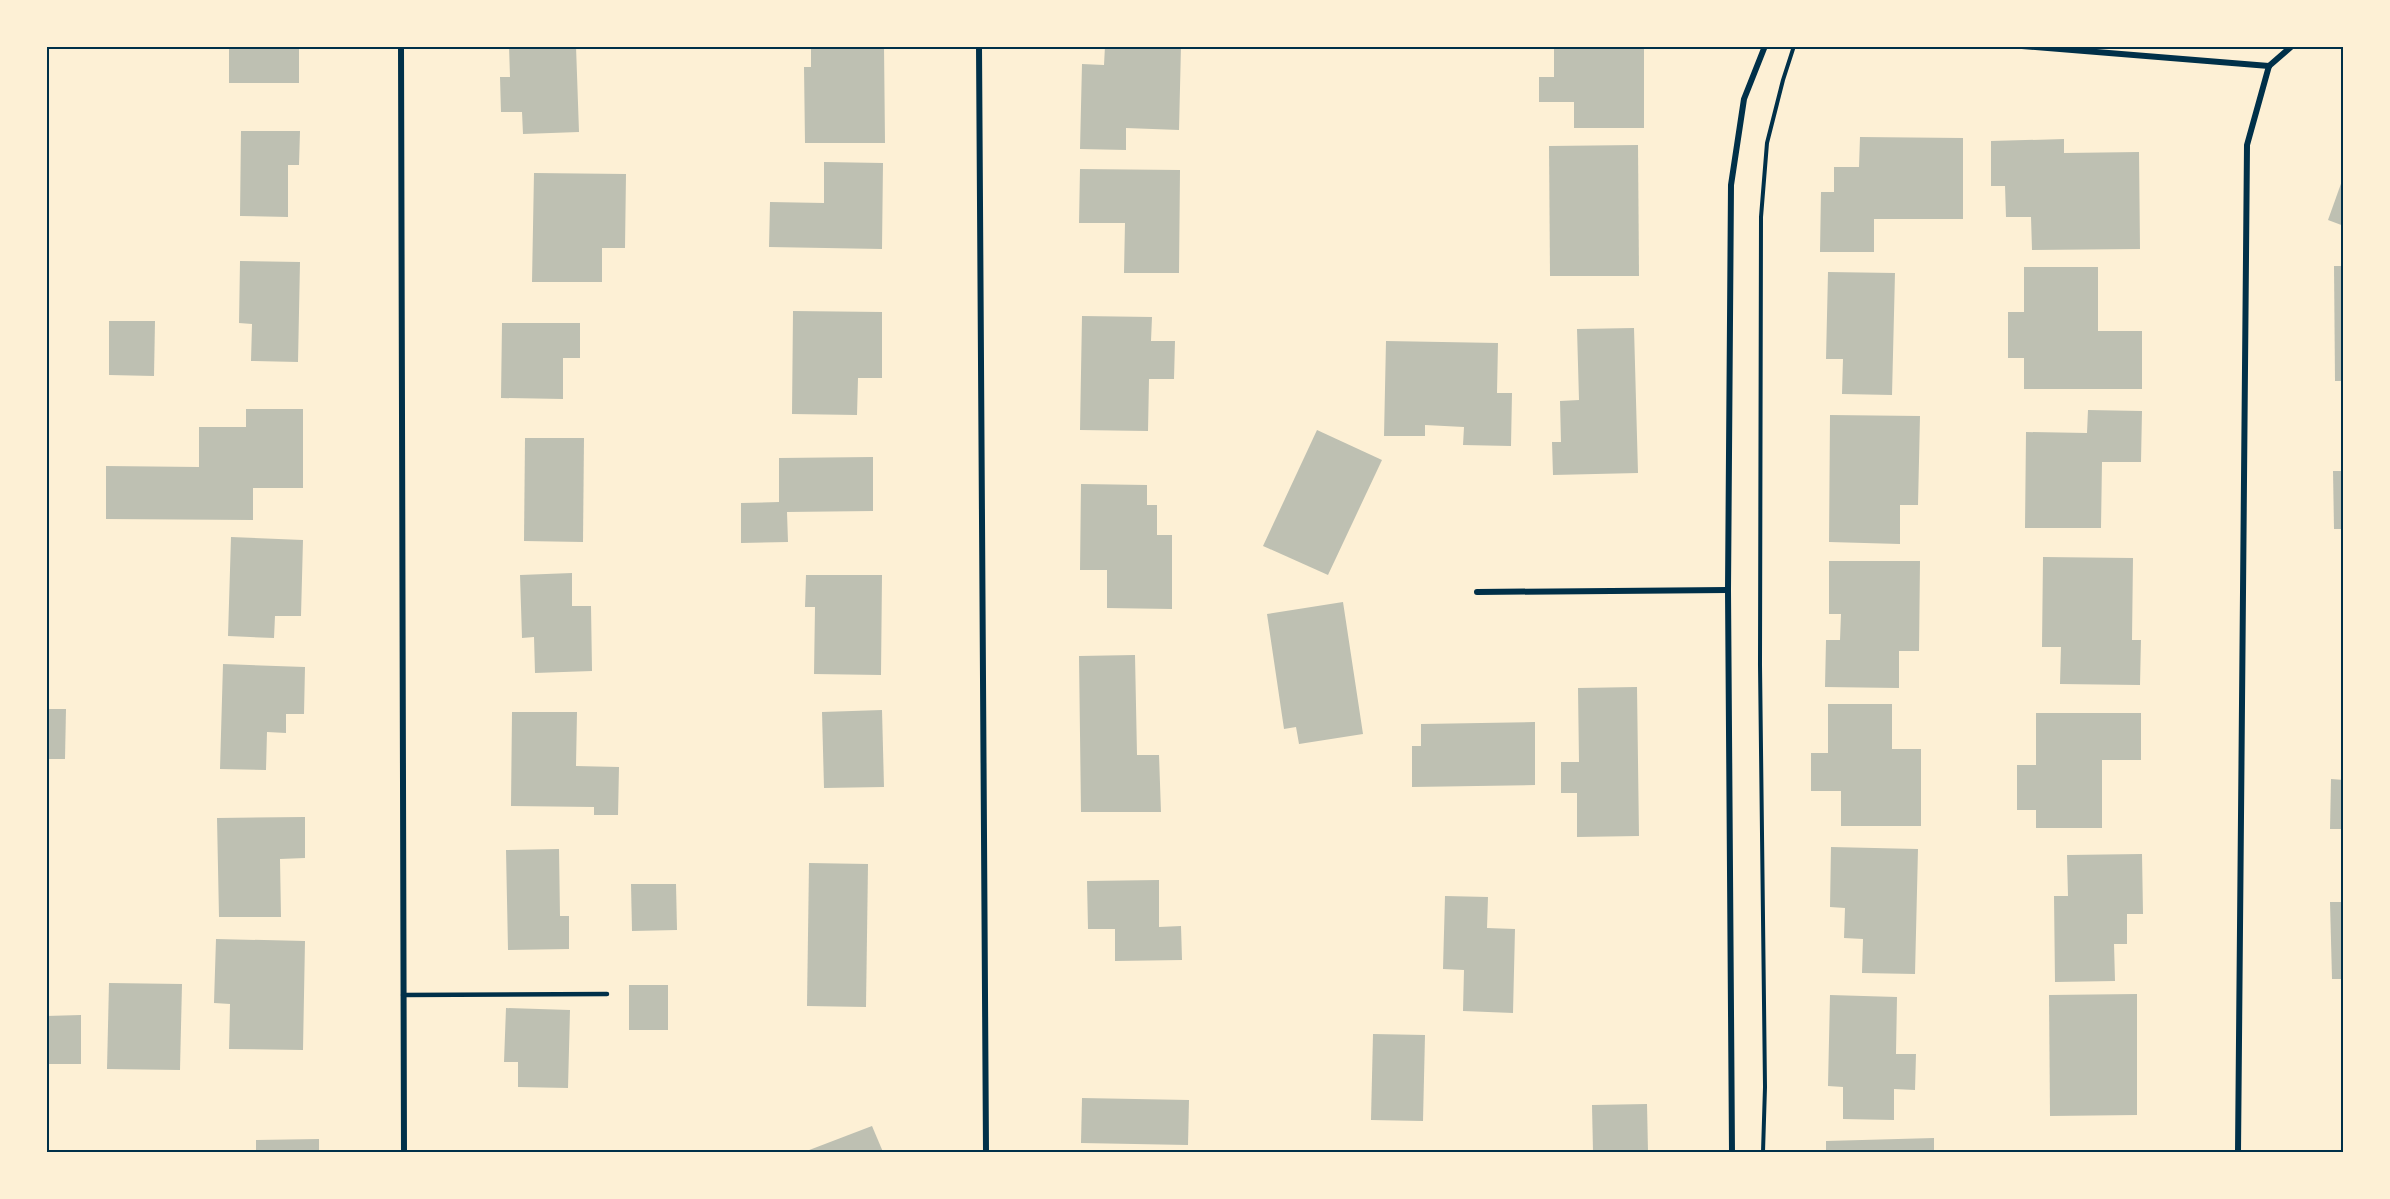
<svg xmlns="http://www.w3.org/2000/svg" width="2390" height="1199" font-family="Commissioner,sans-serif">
  <rect width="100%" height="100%" fill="#fdf0d5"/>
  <g fill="#bec0b2">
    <rect x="229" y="46" width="70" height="37"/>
    <path d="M509 46H576L579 132 523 134 522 112H501L500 77H510Z"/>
    <path d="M811 46H884L885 143H805L804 67H811Z"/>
    <path d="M1105 46H1181L1179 130 1126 128V150L1080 149 1082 64 1104 65Z"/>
    <path d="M1554 46H1644V128H1574V102H1539V77H1554Z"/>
    <path d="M241 131H300L299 165H288V217L240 216Z"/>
    <path d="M1860 137 1963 138V219H1874V252H1820L1821 192H1834V167H1859Z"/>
    <path d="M2064 139V153L2139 152 2140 249 2032 250 2031 217H2006L2005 186H1991V141Z"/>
    <path d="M1638 145 1639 276H1550L1549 146Z"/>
    <path d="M824 162 883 163 882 249 769 247 770 202 824 203Z"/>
    <path d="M1080 169 1180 170 1179 273H1124L1125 223H1079Z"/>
    <path d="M534 173 626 174 625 248H602V282H532Z"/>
    <path d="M2343 178H2344V226L2328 220Z"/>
    <path d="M240 261 300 262 298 362 251 361 252 324 239 323Z"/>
    <path d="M2334 266H2344V381H2335Z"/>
    <path d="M2024 267H2098V331H2142V389H2024V358H2008V312H2024Z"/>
    <path d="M1828 272 1895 273 1892 395 1842 394 1843 359H1826Z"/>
    <path d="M793 311 882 312V378H858L857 415 792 414Z"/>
    <path d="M1082 316 1152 317 1151 341H1175L1174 379H1149L1148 431 1080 430Z"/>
    <path d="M109 321H155L154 376 109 375Z"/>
    <path d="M502 323H580V358H563V399L501 398Z"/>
    <path d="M1634 328 1638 473 1553 475 1552 442H1561L1560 401 1579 400 1577 329Z"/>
    <path d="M1386 341 1498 343 1497 393H1512L1511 446 1463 445 1464 427 1425 425V436H1384Z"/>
    <path d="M246 409H303V488H253V520L106 519V466L199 467V427H246Z"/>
    <path d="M2088 410 2142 411 2141 462H2102L2101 528H2025L2026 432 2087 433Z"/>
    <path d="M1830 415 1920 416 1918 505H1900V544L1829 542Z"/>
    <path d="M1317 430 1382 460 1328 575 1263 546Z"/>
    <path d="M525 438H584L583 542 524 541Z"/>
    <path d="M873 457V511L787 512 788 542 741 543V503L779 502V458Z"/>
    <path d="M2333 471H2344V529H2334Z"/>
    <path d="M1081 484 1147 485V505H1157V535H1172V609L1107 608V570H1080Z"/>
    <path d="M231 537 303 540 301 616H275L274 638 228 636Z"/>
    <path d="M2043 557 2133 558 2132 640H2141L2140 685 2060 684 2061 647H2042Z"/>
    <path d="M1829 561H1920L1919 651H1899V688L1825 687 1826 640H1840L1841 614H1829Z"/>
    <path d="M572 573V606H591L592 671 535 673 534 637 522 638 520 575Z"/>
    <path d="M806 575H882L881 675 814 674 815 607H805Z"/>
    <path d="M1343 602 1363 734 1299 744 1296 727 1284 729 1267 614Z"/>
    <path d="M1135 655 1137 755H1159L1161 812H1081L1079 656Z"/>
    <path d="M223 664 305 667 304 714H286V733L267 732 266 770 220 769Z"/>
    <path d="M1637 687 1639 836 1577 837V793H1561V762H1579L1578 688Z"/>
    <path d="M1828 704H1892V749H1921V826H1841V791H1811V753H1828Z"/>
    <path d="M46 709H66L65 759H46Z"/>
    <path d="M882 710 884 787 824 788 822 712Z"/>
    <path d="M512 712H577L576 766 619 767 618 815H594V807L511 806Z"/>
    <path d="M2036 713H2141V760H2102V828H2036V810H2017V765H2036Z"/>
    <path d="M1535 722V785L1412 787V746H1421V724Z"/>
    <path d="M2331 779 2344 780V829H2330Z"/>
    <path d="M305 817V858L280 859 281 917H219L217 818Z"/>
    <path d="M1831 847 1918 849 1915 974 1862 973 1863 939 1844 938 1845 908 1830 907Z"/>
    <path d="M559 849 560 916H569V949L508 950 506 850Z"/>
    <path d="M2142 854 2143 914H2127V944H2114L2115 981 2055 982 2054 896H2068L2067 855Z"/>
    <path d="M809 863 868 864 866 1007 807 1006Z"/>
    <path d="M1159 880V927L1181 926 1182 960 1115 961V929H1088L1087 881Z"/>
    <path d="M631 884H676L677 930 632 931Z"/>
    <path d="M1445 896 1488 897 1487 928 1515 929 1513 1013 1463 1011 1464 970 1443 969Z"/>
    <path d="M2330 902H2344V979H2332Z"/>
    <path d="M216 939 305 941 303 1050 229 1049 230 1004 214 1003Z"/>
    <path d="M109 983 182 984 180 1070 107 1069Z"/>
    <rect x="629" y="985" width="39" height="45"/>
    <path d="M2137 994V1115L2050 1116 2049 995Z"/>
    <path d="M1830 995 1897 997 1896 1054H1916L1915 1090 1894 1089V1120L1843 1119V1087L1828 1086Z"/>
    <rect x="2341" y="1003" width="3" height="64"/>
    <path d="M506 1008 570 1010 568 1088 518 1087V1062H504Z"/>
    <path d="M81 1015V1064H46V1016Z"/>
    <path d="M1373 1034 1425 1035 1423 1121 1371 1120Z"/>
    <path d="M1082 1098 1189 1100 1188 1145 1081 1143Z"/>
    <path d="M1647 1104 1648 1152H1593L1592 1105Z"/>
    <path d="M872 1126 883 1152H804Z"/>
    <path d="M1934 1138V1152H1826V1141Z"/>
    <path d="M319 1139V1152H256V1140Z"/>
  </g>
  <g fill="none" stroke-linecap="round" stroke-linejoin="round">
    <path stroke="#003049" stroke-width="4" d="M1763 1152 1765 1087 1760 665 1761 217 1767 143 1783 80 1794 46"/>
    <path stroke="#003049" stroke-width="4.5" d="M403 995 607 994"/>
    <g stroke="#003049" stroke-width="6">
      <path d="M401 46 404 1152"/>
      <path d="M979 46 986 1152"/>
      <path d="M2022 46 2269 66"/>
      <path d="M2269 66 2292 46"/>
      <path d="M1477 592 1728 590"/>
      <path d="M1732 1152 1728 590 1731 185 1744 99 1765 46"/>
      <path d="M2238 1152 2247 145 2269 66"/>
    </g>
  </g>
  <rect width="2390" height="1199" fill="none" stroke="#fdf0d5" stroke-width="96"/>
  <rect x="48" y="48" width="2294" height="1103" fill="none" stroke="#003049" stroke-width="2"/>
</svg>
